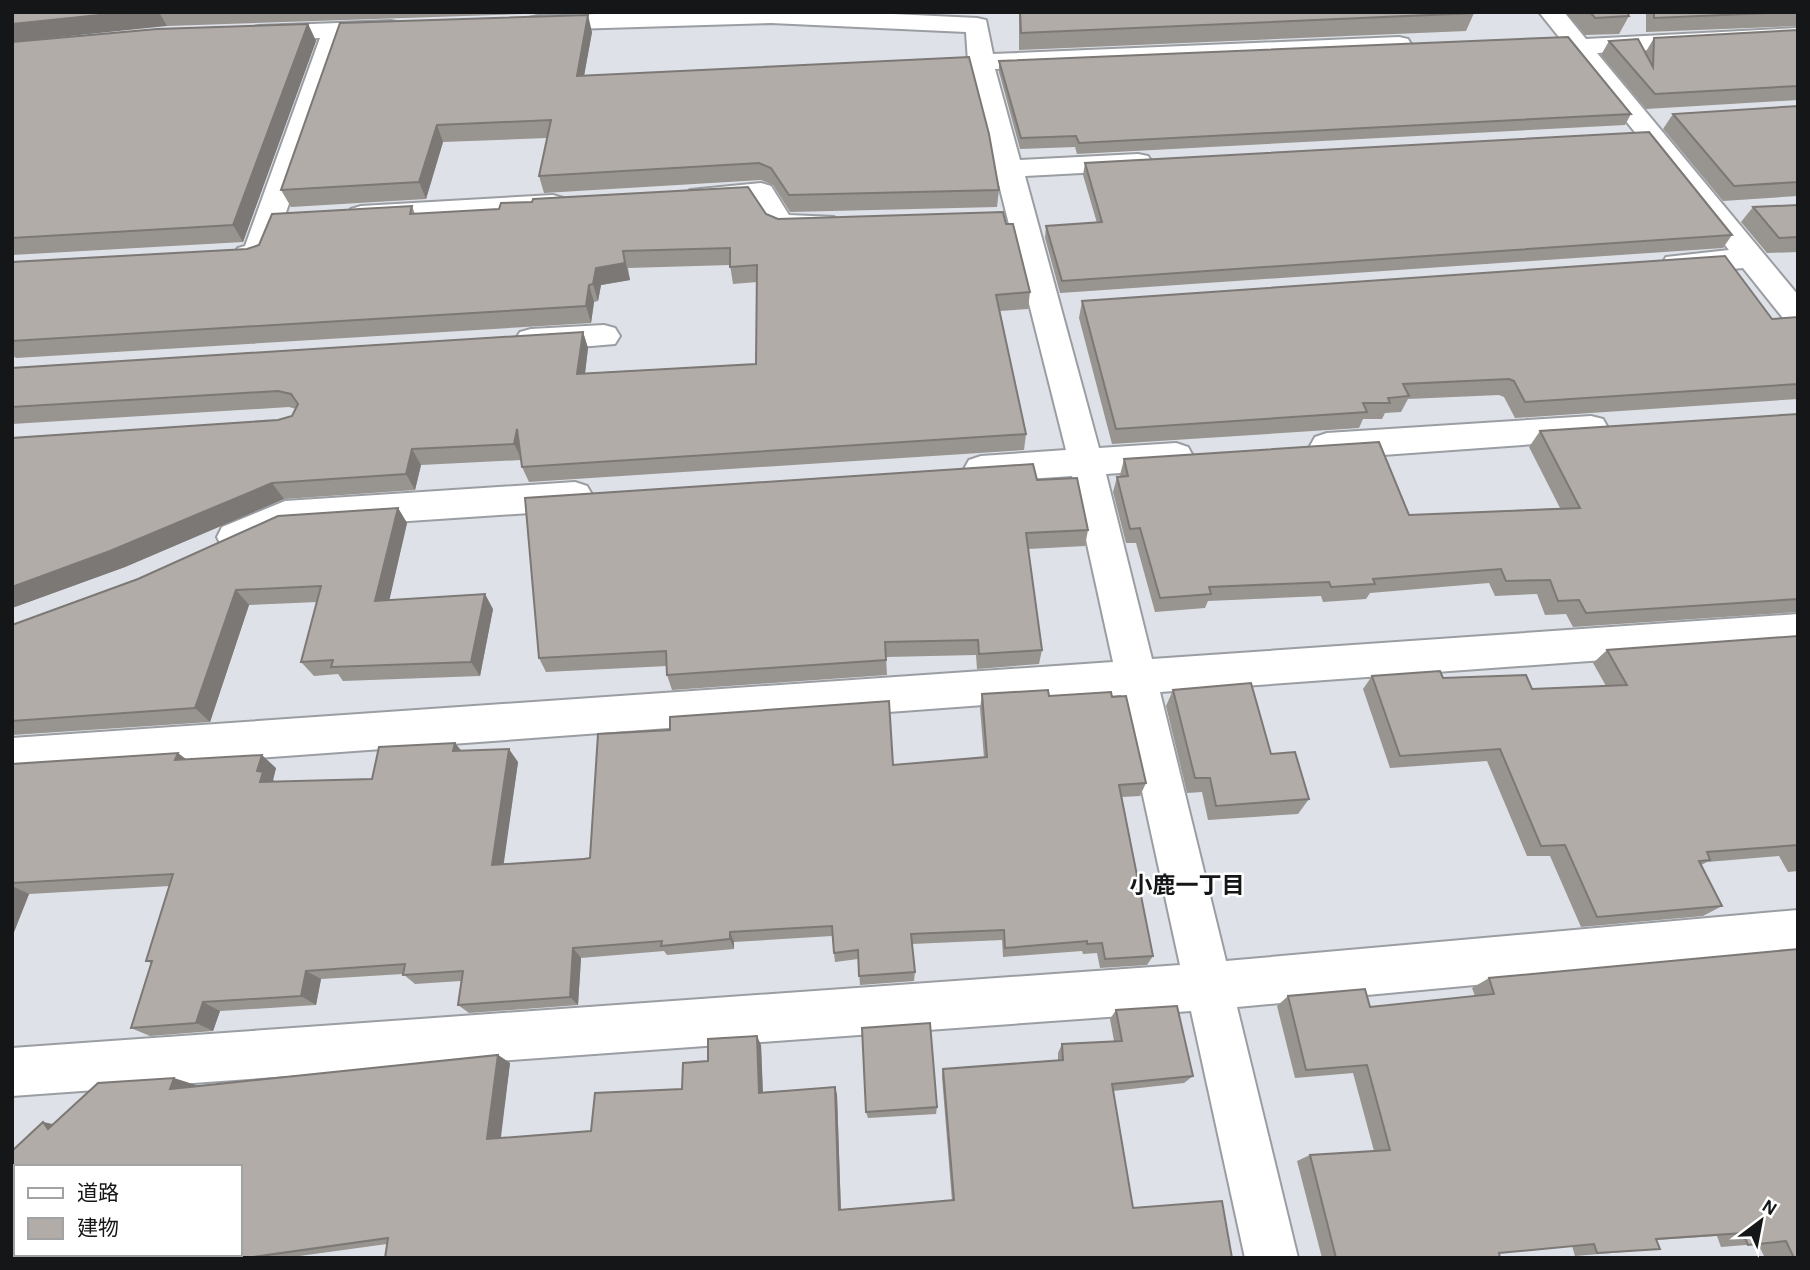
<svg xmlns="http://www.w3.org/2000/svg" width="1810" height="1270" font-family="'Alegreya Sans','Noto Sans JP',sans-serif">
  <rect width="100%" height="100%" fill="#dee1e7"/>
  <g fill="none" stroke-linecap="round" stroke-linejoin="round">
    <g stroke="#9a9da2" stroke-width="4">
      <g id="minor">
        <path d="M655 12H851L977 18 986 20 993 54 1399 37 1408 39 1411 44 1408 49 1399 51 995 69 1020 160 1138 154 1148 156 1152 162 1148 168 1138 170 1025 176 1099 448 1176 443 1188 447 1193 456 1188 465 1176 469 1106 474 1152 659 1798 614V646L1160 692 1226 961 1798 910V955L1237 1007 1298 1258H1245L1191 1011 12 1096V1048L1180 965 1121 695 12 776V738L1113 662 1072 476 981 482 969 478 964 469 969 460 981 456 1066 450 968 62 966 32 771 23 538 30 529 28 526 23 529 18 538 16Z"/>
        <path d="M1539 12H1564L1586 39 1798 28V42L1597 53 1798 295V326L1787 323 1743 268 1677 274 1666 271 1662 264 1666 257 1729 250Z"/>
        <path d="M391 21 400 23 403 28 400 33 345 37 272 254 267 261 248 265 238 262 233 255 238 248 245 246 320 38 259 40 250 38 247 33 250 28 259 26Z"/>
        <path d="M761 183 771 186 789 215 834 217 838 223 834 229C815 234 789 235 770 230L752 201 700 205 690 202 686 196 690 190Z"/>
        <path d="M553 195 563 198 567 204 563 210 361 224 351 221 347 215 351 209 361 206Z"/>
        <path d="M604 325 615 328 620 336 615 344 531 351 520 348 515 340 520 332 531 329Z"/>
        <path d="M1591 416 1603 419 1608 428 1603 437 1591 440 1327 459 1315 455 1310 446 1315 437 1327 433Z"/>
        <path d="M575 482 587 486 593 496 587 506 575 510 289 529 235 551 222 547 217 537 222 527 285 501Z"/>
      </g>
    </g>
    <use href="#minor" fill="#fff" fill-rule="evenodd"/>
  </g>
  <g fill="#989490">
    <path d="M12 12H582L167 26Z"/>
    <path d="M1015 12H1473L1474 13 1466 31 1019 50V12Z"/>
    <path d="M1566 12H1627L1629 16 1619 34 1585 35Z"/>
    <path d="M1646 12H1798V26L1646 32Z"/>
    <path d="M308 24 316 41 243 242 12 255V42Z"/>
    <path d="M1798 30V100L1646 109 1601 55 1609 41 1645 53 1654 38Z"/>
    <path d="M592 32 584 75 999 190 997 207 790 212 773 185 761 180 544 193 539 176 547 138 443 142 426 199 291 207 281 190Z"/>
    <path d="M999 61 1631 114 1625 125 1077 154 1075 147 1020 149 999 72Z"/>
    <path d="M1798 107V196L1723 201 1663 129 1673 114Z"/>
    <path d="M1085 163 1732 235 1723 248 1060 293 1045 238 1046 226 1097 223 1083 175Z"/>
    <path d="M1798 205V252L1767 253 1741 222 1753 207Z"/>
    <path d="M412 206 415 214H766L778 219 1006 224 1030 292 1028 309 1000 311 1026 434 1024 450 529 482 522 467 521 460 421 465 415 490 284 499 125 567 12 608V438L278 420 292 416 296 409 289 407 12 424V368L583 332 588 348 585 373 756 364 757 282 733 284 730 265 628 268 630 280 601 285 598 301 594 302 591 323 16 358 12 355V262L247 249Z"/>
    <path d="M1082 301 1772 319 1798 317V399L1515 418 1504 397 1499 395 1408 399 1401 412 1385 413 1382 419H1363L1359 428 1112 444 1079 318Z"/>
    <path d="M1798 414V612L1573 627 1566 614 1545 615 1537 594 1495 596 1489 583 1370 593 1366 599 1323 602 1321 596 1208 601 1205 608 1155 612 1136 543H1126L1113 492 1117 477H1121L1120 475 1124 459 1409 515 1560 508 1529 447 1540 431Z"/>
    <path d="M1037 480 1088 530 1085 546 1028 549 1042 650 1039 664 977 669 976 655 886 657 887 675 672 690 667 675V666L546 672 539 658Z"/>
    <path d="M398 508 407 523 389 600 493 609 480 676 343 681 338 674 314 676 301 662 317 602 249 605 210 722 12 735V625Z"/>
    <path d="M1798 636V871L1788 872 1779 856 1707 862 1701 865 1722 906 1703 916 1581 927 1550 856H1527L1487 761 1390 768 1363 689 1372 676 1443 678 1532 689 1606 686 1593 663 1607 650Z"/>
    <path d="M1173 690 1271 754 1309 799 1298 814 1208 820 1202 792 1187 793 1166 706Z"/>
    <path d="M982 694 1112 697 1146 783 1140 796 1122 797 1153 956 1147 965 1100 968 1097 953 1083 954 1082 951 1003 957 1002 940 912 944 915 972 914 981 860 985 858 959 835 962 832 936 734 942V949L667 955 664 951 581 958 578 1005 469 1013 458 1005 461 981 415 984 403 974 321 979 316 1005 220 1011 213 1031 150 1036 131 1028 151 963 146 961 170 886 29 894 12 937V764L187 760 276 768 273 780 275 782 372 779 461 751 518 762 503 864 590 858 893 765 984 758 980 708Z"/>
    <path d="M1798 949V1258H1765L1758 1244 1721 1247 1717 1236 1656 1240 1660 1249 1575 1256 1572 1246 1499 1253 1500 1258H1322L1297 1161 1310 1155 1374 1151 1353 1073 1295 1078 1277 1006 1288 996 1370 1007 1475 996 1472 988 1489 978Z"/>
    <path d="M1116 1010 1193 1076 1184 1083 1113 1091 1133 1208 1232 1258 387 1244 285 1258H12V1147L14 1149 43 1122 53 1124 196 1085 195 1086 498 1055 510 1063 500 1138 591 1131 682 1089 708 1061 761 1045 763 1092 835 1087 837 1095 841 1210 952 1201 942 1077 943 1069 1058 1060V1053L1062 1044 1114 1041 1110 1019Z"/>
    <path d="M937 1107 936 1114 868 1118 866 1112Z"/>
  </g>
  <g fill="#7c7876">
    <path d="M129 12H159L167 26 12 42V24Z"/>
    <path d="M588 15 592 32 581 93 577 76Z"/>
    <path d="M308 24 316 41 243 242 233 225Z"/>
    <path d="M437 125 443 142 426 199 419 182Z"/>
    <path d="M623 251 630 280 601 285 598 301 593 284 596 268Z"/>
    <path d="M589 285 594 302 591 323 586 306Z"/>
    <path d="M583 332 588 348 583 390 577 374Z"/>
    <path d="M517 429 522 460 514 444Z"/>
    <path d="M412 449 421 465 415 490 406 474Z"/>
    <path d="M272 483 284 499 125 567 12 608V587Z"/>
    <path d="M398 508 407 523 386 615 375 601Z"/>
    <path d="M236 590 249 605 210 722 195 708Z"/>
    <path d="M485 594 493 609 480 676 471 662Z"/>
    <path d="M455 743 465 755 453 751Z"/>
    <path d="M509 749 518 762 502 876 492 865Z"/>
    <path d="M178 753 194 765 175 760Z"/>
    <path d="M262 755 276 768 273 780 277 784 260 782 257 771Z"/>
    <path d="M12 886 29 894 12 937Z"/>
    <path d="M730 932 734 942V949L730 939Z"/>
    <path d="M573 948 581 958 578 1005 570 997Z"/>
    <path d="M306 971 321 979 316 1005 301 996Z"/>
    <path d="M203 1002 220 1011 213 1031 196 1023Z"/>
    <path d="M757 1036 761 1045 763 1100 759 1093Z"/>
    <path d="M498 1055 510 1063 500 1145 487 1139Z"/>
    <path d="M174 1078 196 1085 192 1096 170 1089Z"/>
    <path d="M835 1087 837 1095 841 1214 839 1210Z"/>
    <path d="M43 1122 69 1129H48Z"/>
  </g>
  <g fill="#b1aca8" stroke="#7c7876" stroke-width="2" fill-rule="evenodd">
    <path d="M12 12H129L12 24Z"/>
    <path d="M1020 12H1473L1474 13 1021 33Z"/>
    <path d="M1590 12H1627L1629 16 1595 18Z"/>
    <path d="M1654 12H1790L1654 18Z"/>
    <path d="M588 15 577 76 969 57 989 134 999 190 789 195 771 168 759 163 539 176 551 120 437 125 419 182 281 190 340 23Z"/>
    <path d="M308 24 233 225 12 238V42L157 29Z"/>
    <path d="M1798 30V86L1655 94 1609 41 1638 39 1653 67 1654 38Z"/>
    <path d="M1568 37 1631 114 1079 143 1076 136 1021 138 999 61Z"/>
    <path d="M1798 106V182L1734 186 1673 114Z"/>
    <path d="M1649 132 1732 235 1062 281 1046 226 1102 222 1085 163Z"/>
    <path d="M748 187 766 214 778 219 1003 212 1006 224H1013L1030 292 996 295 1026 434 522 467 517 429 514 444 412 449 406 474 272 483 110 551 12 587V438L278 420 292 416 298 404 291 394 278 391 12 407V368L583 332 577 374 756 364 757 265 730 267V248L623 251 625 263 596 268 593 284 589 285 586 306 12 341V262L247 249 259 245 272 214 412 206 410 214 499 209 501 203 532 202 533 199Z"/>
    <path d="M1798 205V237L1779 238 1753 207Z"/>
    <path d="M1725 256 1772 319 1798 317V384L1525 402 1514 381 1509 379 1403 384 1409 396 1388 398 1390 403H1363L1367 412 1116 429 1082 301Z"/>
    <path d="M1798 414V599L1586 613 1579 600 1558 601 1550 580 1506 581 1501 569 1373 579 1375 584 1331 587 1329 582 1209 587 1211 594 1160 598 1140 528 1130 529 1117 477 1128 476 1124 459 1379 442 1409 515 1580 508 1540 431Z"/>
    <path d="M1033 464 1037 480 1077 478 1088 530 1026 533 1042 650 979 654 978 640 885 642 886 660 667 675 666 651 539 658 525 498Z"/>
    <path d="M398 508 375 601 485 594 471 662 331 667 333 660 301 662 321 586 236 590 195 708 12 721V625L138 579 278 516Z"/>
    <path d="M1798 636V845L1707 852 1710 860 1699 861 1722 906 1597 917 1565 845 1541 846 1500 749 1400 756 1372 676 1440 671 1443 678 1526 675 1532 689 1627 685 1607 650Z"/>
    <path d="M1251 683 1271 754 1295 752 1309 799 1216 806 1210 778H1195L1173 690Z"/>
    <path d="M1048 690 1049 696 1111 692 1112 697 1126 696 1146 783 1119 785 1153 956 1105 959 1102 943 1087 944V941L1005 948 1004 930 911 934 915 972 859 976 858 950 834 953 832 926 730 932V939L661 946 662 941 573 948 570 997 458 1005 463 971 403 975 405 964 306 971 301 996 203 1002 196 1023 131 1028 152 961H146L173 874 12 883V764L178 753 175 760 262 755 257 771 263 772 260 782 372 779 379 747 455 743 453 751 509 749 492 865 584 859 590 858 598 734 670 730V717L889 701 893 765 987 757 982 694Z"/>
    <path d="M1798 949V1258H1794L1786 1241 1748 1245 1743 1233 1656 1239 1660 1249 1597 1253 1594 1244 1499 1253 1500 1258H1336L1310 1155 1390 1150 1367 1065 1306 1070 1288 996 1365 989 1370 1007 1494 994 1489 978Z"/>
    <path d="M1177 1006 1193 1076 1112 1084 1133 1208 1222 1201 1232 1258H385L388 1238 246 1258H12V1151L43 1122 48 1129 98 1083 174 1078 170 1089 498 1055 487 1139 591 1131 595 1093 682 1089 683 1063 708 1061V1039L757 1036 759 1093 835 1087 839 1210 954 1200 943 1069 1063 1060 1062 1044 1122 1041 1116 1010ZM16 1167H240V1254H16Z"/>
    <path d="M930 1023 937 1107 866 1112 862 1028Z"/>
  </g>
  <g text-anchor="middle" stroke-width="5" stroke-linejoin="round" paint-order="stroke">
    <g font-size="23" font-weight="bold" fill="#151618" stroke="#fff">
      <text x="1187" y="893">小鹿一丁目</text>
    </g>
  </g>
  <rect width="1810" height="1270" fill="none" stroke="#151618" stroke-width="28"/>
  <rect x="14" y="1165" width="228" height="91" fill="#ffffff" stroke="#a1a2a3" stroke-width="2"/>
  <rect x="28" y="1188" width="35" height="10" fill="#ffffff" stroke="#a1a2a3" stroke-width="2"/>
  <text x="77" y="1200" font-size="21" fill="#151618">道路</text>
  <rect x="28" y="1218" width="35" height="21" fill="#b1aca8" stroke="#a1a2a3" stroke-width="2"/>
  <text x="77" y="1235" font-size="21" fill="#151618">建物</text>
  <g transform="translate(1761 1221) rotate(32)" stroke="#ffffff" stroke-width="5" paint-order="stroke">
  <path d="M0-5L12 26L0 18L-12 26Z" fill="#151618"/>
  <text y="-10" font-size="19" font-weight="bold" text-anchor="middle" fill="#151618">N</text>
  </g>
</svg>
